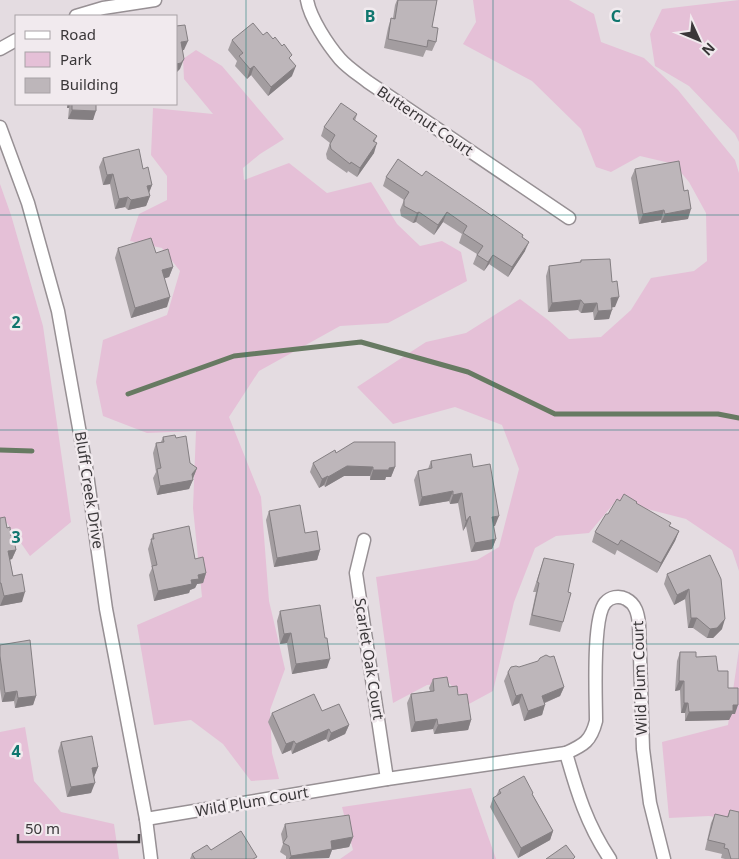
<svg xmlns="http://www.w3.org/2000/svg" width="739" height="859" font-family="'Noto Sans',sans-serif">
  <rect width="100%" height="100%" fill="#e4dce1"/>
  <g fill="#e5c0d7">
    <path d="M473 0H569L594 14 601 42 644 58 678 90 735 160 739 173V571L732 550 686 519 616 501 589 533 556 536 535 548 514 602 493 691 469 704 449 683 427 685 393 703 376 577 477 560 499 547 519 469 502 425 455 407 393 424 357 387 426 342 466 333 520 299 548 320 569 339 601 337 631 310 651 278 694 271 707 261 706 213 689 182 674 164 640 156 611 172 596 167 581 129 532 81 463 44 476 22Z"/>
    <path d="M739 0V142L735 134 689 86 655 66 650 34 662 9Z"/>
    <path d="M196 50 222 66 284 139 260 154 243 168 244 180 289 163 327 193 371 182 397 224 420 246 442 241 461 252 467 281 388 323 340 326 259 371 229 417 261 497 269 601 285 669 270 710 272 753 279 779 251 781 223 744 191 720 154 725 137 625 202 597 193 508 196 431 147 433 103 416 96 382 103 340 167 315 180 271 162 248 130 241 139 214 167 200V176L151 155 153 108 213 114 184 79 183 59Z"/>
    <path d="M0 184 11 215 43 326 71 522 30 556 7 523 0 524Z"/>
    <path d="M739 649V821L709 816 669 818 662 742 728 725Z"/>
    <path d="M25 727 34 781 61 812 114 824 119 859H0V732Z"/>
    <path d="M471 788 496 859H340L353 850 342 807Z"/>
  </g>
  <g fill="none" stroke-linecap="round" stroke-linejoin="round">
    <g stroke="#677a62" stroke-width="5">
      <path d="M128 394 234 356 361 342 468 372 555 414H718L739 418"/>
      <path d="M0 450 32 451"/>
    </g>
    <g stroke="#979094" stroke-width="15">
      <g id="street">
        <path d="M307 0C310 18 328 45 340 59 348 68 359 75 368 82L569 218"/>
        <path d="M76 16 103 8 155 0"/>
        <path d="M0 49 16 40"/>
        <path d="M0 127 28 203 58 311 86 467 106 609 146 819 151 859"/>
        <path d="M364 540 356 573 387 779"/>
        <path d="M146 819 387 779 566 753"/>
        <path d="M610 859C587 825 577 792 566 753 584 745 591 741 596 721 596 697 592 619 605 603 610 597 619 595 626 599 636 604 638 614 639 624L643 749 650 803 664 859"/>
      </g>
    </g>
    <use href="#street" stroke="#fff" stroke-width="12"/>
  </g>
  <g fill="#a39da0">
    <path d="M397 0H437L432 27 436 42 432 51 426 50 423 57 384 48 388 28 391 18H393L395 5Z"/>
    <path d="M263 35 273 39 282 46 290 60 292 76 268 96 251 75 247 79 235 66 237 61 228 50 232 40Z"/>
    <path d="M67 104H96L93 120 68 119 69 108H67Z"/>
    <path d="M357 114 355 121 377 136 375 141 374 153 357 177 348 171 347 173 327 159 326 154 330 143 321 136 324 127Z"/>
    <path d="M103 158 143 169 152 185 149 193 150 196 146 206 128 210 125 207 115 209 110 184 103 185 99 167Z"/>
    <path d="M635 169 688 219 661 223V220L639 224 631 178Z"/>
    <path d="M422 176 523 235 522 238 525 251 508 277 489 264 484 271 473 264 477 254 459 243 462 234 443 222 434 235 416 222 413 223 401 216 400 210 404 200 383 186 386 177Z"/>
    <path d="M118 248 156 253 173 267 169 277 164 278 167 307 131 318 115 258Z"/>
    <path d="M581 260 612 282 615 307H612L609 319 594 320 593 312 581 313 578 310 548 312 546 276 549 266 580 262Z"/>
    <path d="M163 437 176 438 190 463 197 468 189 489 157 495 153 478 156 472 153 453 156 443 161 442Z"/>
    <path d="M336 453 395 467 391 477H386L385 480H370V476H344L325 487 324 485 319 488 310 472 313 463Z"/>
    <path d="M431 461 473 467 495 526H493L496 539 492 549 471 552 466 526 463 531 458 503 450 504 449 501 419 506 414 480 418 471 428 469Z"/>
    <path d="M620 501 636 504 670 526 679 531 675 541 657 573 617 550 615 555 592 542 595 532 608 514Z"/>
    <path d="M269 511 305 533 320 550 317 560 274 567 266 520Z"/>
    <path d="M0 518 7 528 11 536 16 550 12 559 10 560 13 576 22 602 0 606Z"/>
    <path d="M153 534 195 559 206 573 203 583 197 584 195 588 190 590 189 593 154 601 149 575 152 568 148 549Z"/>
    <path d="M710 555 722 629 713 638H707L693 628H688L685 599 674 605 664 584 667 574Z"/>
    <path d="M544 558 563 622 560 632 529 625 536 592H533Z"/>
    <path d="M280 611 327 668 292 674 287 643 280 644 277 621Z"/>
    <path d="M0 645 36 696 33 705 15 708 14 701 2 702 0 689Z"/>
    <path d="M680 652 696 657 718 671 728 688 735 714H732L729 720 685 721V713H681L680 690 675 691 677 661Z"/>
    <path d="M508 672 564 687 560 696 545 703 542 715 524 721 519 703 512 706 504 681Z"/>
    <path d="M433 679 449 687 458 695 471 720 468 730 434 734 433 729 411 732 407 703 411 694 430 691 429 688Z"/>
    <path d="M322 711 349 725 345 734 328 742 326 739 292 754 291 750 282 754 268 722 272 713Z"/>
    <path d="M61 742 98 767 94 777 91 793 67 797 58 751Z"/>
    <path d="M499 790 533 795 553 831 550 840 518 858 490 807 493 798 496 796Z"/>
    <path d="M730 810 739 859H725L721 858 722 854 705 850 711 823 715 814 727 817Z"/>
    <path d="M285 824 353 837 349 847 332 850 329 858 286 859V856L280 852 283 844 281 834Z"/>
    <path d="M211 850 256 859H190L192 854Z"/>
  </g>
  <g fill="#847f82">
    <path d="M188 41 184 50 178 51 181 42Z"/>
    <path d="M184 59 180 69 176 73V64Z"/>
    <path d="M254 66 251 75 247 79 250 69Z"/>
    <path d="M296 66 292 76 268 96 271 87Z"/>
    <path d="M68 104H70L69 108H67Z"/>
    <path d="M72 110 96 111 93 120 68 119Z"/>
    <path d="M377 143 374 153 357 177 360 168Z"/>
    <path d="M113 174 110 184 103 185 107 175Z"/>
    <path d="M152 185 148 195 147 186Z"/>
    <path d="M150 196 146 206 128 210 131 200Z"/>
    <path d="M128 197 125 207 115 209 119 199Z"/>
    <path d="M691 209 688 219 661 223 665 214Z"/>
    <path d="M664 210 661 220 639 224 643 214Z"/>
    <path d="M419 212 416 222 413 223 417 213Z"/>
    <path d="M447 212 443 222 434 235 438 225Z"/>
    <path d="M529 242 525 251 508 277 512 267Z"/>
    <path d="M493 255 489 264 484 271 488 262Z"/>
    <path d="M173 267 169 277 159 280 162 270Z"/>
    <path d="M170 297 167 307 131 318 135 308Z"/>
    <path d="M619 297 615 307 608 308 611 298Z"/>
    <path d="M581 300 578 310 548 312 552 303Z"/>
    <path d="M597 303 593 312 581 313 584 304Z"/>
    <path d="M612 310 609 319 594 320 598 311Z"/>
    <path d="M347 466 373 467 370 476H344L325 487 328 477Z"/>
    <path d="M395 467 391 477H386L385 480H370L373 470Z"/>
    <path d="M197 468 193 478 192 480H193L189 489 157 495 160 486 192 474Z"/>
    <path d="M328 476 324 485 319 488 322 479Z"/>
    <path d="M453 491 449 501 419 506 422 497Z"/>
    <path d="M462 493 458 503 450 504 453 495Z"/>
    <path d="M470 516 466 526 463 531 466 521Z"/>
    <path d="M499 516 495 526 488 527 492 517Z"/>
    <path d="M679 531 675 541 657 573 661 563Z"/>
    <path d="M496 539 492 549 471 552 475 543Z"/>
    <path d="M16 550 12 559 5 560 8 551Z"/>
    <path d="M320 550 317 560 274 567 277 558Z"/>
    <path d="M206 573 203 583 197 584 195 588 190 590 189 593 154 601 158 591 191 580 198 575Z"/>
    <path d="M689 589 685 599 674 605 677 595Z"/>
    <path d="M25 592 22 602 0 606 4 596Z"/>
    <path d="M691 618H697L693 628H688Z"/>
    <path d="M725 619 722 629 713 638H707L710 629Z"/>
    <path d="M291 633 287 643 280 644 284 634Z"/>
    <path d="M330 659 327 668 292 674 296 664Z"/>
    <path d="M679 681H684L680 690 675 691Z"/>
    <path d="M564 687 560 696 539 705 542 696Z"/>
    <path d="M17 691 14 701 2 702 5 693Z"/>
    <path d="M522 694 519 703 512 706 516 696Z"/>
    <path d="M36 696 33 705 15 708 18 698Z"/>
    <path d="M684 703H688L685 713H681Z"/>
    <path d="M545 705 542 715 524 721 528 711Z"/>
    <path d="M733 705H738L735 714H732L729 720 685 721 689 712Z"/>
    <path d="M437 719 433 729 411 732 415 722Z"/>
    <path d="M471 720 468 730 434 734 438 725Z"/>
    <path d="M349 725 345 734 328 742 331 733Z"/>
    <path d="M329 729 326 739 292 754 296 744Z"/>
    <path d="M294 741 291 750 282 754 286 744Z"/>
    <path d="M98 767 94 777 89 778 92 768Z"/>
    <path d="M95 783 91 793 67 797 71 787Z"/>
    <path d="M553 831 550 840 518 858 521 848Z"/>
    <path d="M353 837 349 847 332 850 329 858 289 859 291 856 331 841Z"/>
  </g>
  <g fill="#bdb6ba" stroke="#847f82">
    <path d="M398 0H437L432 27 438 28 436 42 428 40 427 47 388 39 391 18 395 19Z"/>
    <path d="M253 23 263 35 267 32 273 39 275 37 282 46 284 44 292 55 289 58 296 66 271 87 254 66 250 69 239 56 243 53 232 40Z"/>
    <path d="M185 25 188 41 181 42 184 59 181 63 176 64V26Z"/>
    <path d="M341 103 357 114 353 119 377 136 373 141 377 143 360 168 351 162 350 164 331 149 330 144 335 135 324 127Z"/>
    <path d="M72 104H96V111L72 110Z"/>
    <path d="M139 149 143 169 148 167 152 185 147 186 150 196 131 200 128 197 119 199 113 174 107 175 103 158Z"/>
    <path d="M398 159 422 176 426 171 492 216 493 214 523 235 522 237 529 242 512 267 493 255 488 262 477 255 483 246 463 233 467 226 447 212 438 225 419 212 417 213 404 206V200L409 192 386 177Z"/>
    <path d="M679 161 684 191 688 190 691 209 665 214 664 210 643 214 635 169Z"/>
    <path d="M151 238 156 253 168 249 173 267 162 270 170 297 135 308 118 248Z"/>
    <path d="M610 259 612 282 617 281 619 297 611 298 612 310 598 311 597 303 584 304 581 300 552 303 549 266 581 262V260Z"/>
    <path d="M175 435 176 438 186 436 190 463 197 468 192 474 193 480 160 486 157 469 161 468 156 443 164 442 163 437Z"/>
    <path d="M354 442H395V467L389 468V470H373V467L347 466 328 477V476L322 479 313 463 335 450 336 453Z"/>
    <path d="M471 454 473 467 490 464 499 516 492 517 496 539 475 543 470 516 466 521 462 493 453 495V491L422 497 418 471 432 468 431 461Z"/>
    <path d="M624 494 637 502 636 503 671 523 669 526 679 531 661 563 621 540 618 545 595 532 606 514H608L617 499 620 501Z"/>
    <path d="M300 505 305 533 317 531 320 550 277 558 269 511Z"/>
    <path d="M5 517 7 528 10 527 11 536 13 535 16 550 8 551 13 576 22 574 25 592 4 596 1 583H0V518Z"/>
    <path d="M189 526 195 559 203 557 206 573 198 575 199 579 191 580 192 584 158 591 152 566 157 565 151 539H154L153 534Z"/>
    <path d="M710 555 721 579 725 619 717 628 710 629 697 618H691L689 589 677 595 667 574Z"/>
    <path d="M544 558 574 564 568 592 571 593 563 622 532 615 539 583 537 582Z"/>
    <path d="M320 605 325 638H327L330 659 296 664 291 633 284 634 280 611Z"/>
    <path d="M30 640 36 696 18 698 17 691 5 693 0 656V645Z"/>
    <path d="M680 652H696V657L716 656 718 671H728V688H738V705H733V711L689 712 688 703H684V681H679Z"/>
    <path d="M546 655 550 657 554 656 564 687 542 696 545 705 528 711 522 694 516 696 508 672 511 667 516 666 519 667 538 661 540 658Z"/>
    <path d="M447 677 449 687 457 686 458 695 467 694 471 720 438 725 437 719 415 722 411 694 434 691 433 679Z"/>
    <path d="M314 694 322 711 339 704 349 725 331 733 329 729 296 744 294 741 286 744 272 713Z"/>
    <path d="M92 736 98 767 92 768 95 783 71 787 61 742Z"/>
    <path d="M524 776 533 793 532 794 553 831 521 848 493 798 501 793 499 790Z"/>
    <path d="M730 810 739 812V859H731L728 849 724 848 725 844 708 840 715 814 728 817Z"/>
    <path d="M349 815 353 837 331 841 332 849 291 856 289 846 283 843 287 837 285 824Z"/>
    <path d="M241 831 257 857 253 859H195L192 854 207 845 211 850Z"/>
    <path d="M566 845 575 857 573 859H546Z"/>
  </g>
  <path fill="none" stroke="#0f766e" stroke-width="1" stroke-opacity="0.55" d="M246 0V859M493 0V859M0 215H739M0 430H739M0 644H739"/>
  <g text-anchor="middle" stroke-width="5" stroke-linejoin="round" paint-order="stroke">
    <g font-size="15" fill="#3a3739" stroke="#f1eaee">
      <text transform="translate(425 121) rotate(34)" y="5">Butternut Court</text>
      <text transform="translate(89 490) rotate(81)" y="5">Bluff Creek Drive</text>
      <text transform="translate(369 659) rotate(81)" y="5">Scarlet Oak Court</text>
      <text transform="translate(640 678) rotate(-92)" y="5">Wild Plum Court</text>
      <text transform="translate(252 802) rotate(-10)" y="5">Wild Plum Court</text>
    </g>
  </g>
  <g font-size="16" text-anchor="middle" font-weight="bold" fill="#0f766e" stroke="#f1eaee" stroke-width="5" stroke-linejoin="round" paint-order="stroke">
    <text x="370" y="22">B</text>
    <text x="616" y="22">C</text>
    <text x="16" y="328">2</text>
    <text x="16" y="543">3</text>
    <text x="16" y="757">4</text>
  </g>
  <rect x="15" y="15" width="162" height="90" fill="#f1eaee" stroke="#a8a2a6"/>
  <rect x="25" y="31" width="25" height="8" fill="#ffffff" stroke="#a8a2a6"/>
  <text x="60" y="40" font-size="15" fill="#3a3739">Road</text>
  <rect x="25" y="52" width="25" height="15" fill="#e5c0d7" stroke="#a8a2a6"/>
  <text x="60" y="65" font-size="15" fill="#3a3739">Park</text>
  <rect x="25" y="78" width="25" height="15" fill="#bdb6ba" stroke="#a8a2a6"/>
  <text x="60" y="90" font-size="15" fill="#3a3739">Building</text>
  <g transform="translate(699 40) rotate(134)" stroke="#f1eaee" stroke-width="4" paint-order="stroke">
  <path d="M0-4L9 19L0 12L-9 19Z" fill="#3a3739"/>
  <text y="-8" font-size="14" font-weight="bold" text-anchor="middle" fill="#3a3739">N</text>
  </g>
  <path d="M18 834v8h121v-8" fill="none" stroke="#3a3739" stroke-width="2.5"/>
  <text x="25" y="834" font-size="15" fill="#3a3739" stroke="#f1eaee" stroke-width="4" paint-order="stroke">50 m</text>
</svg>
